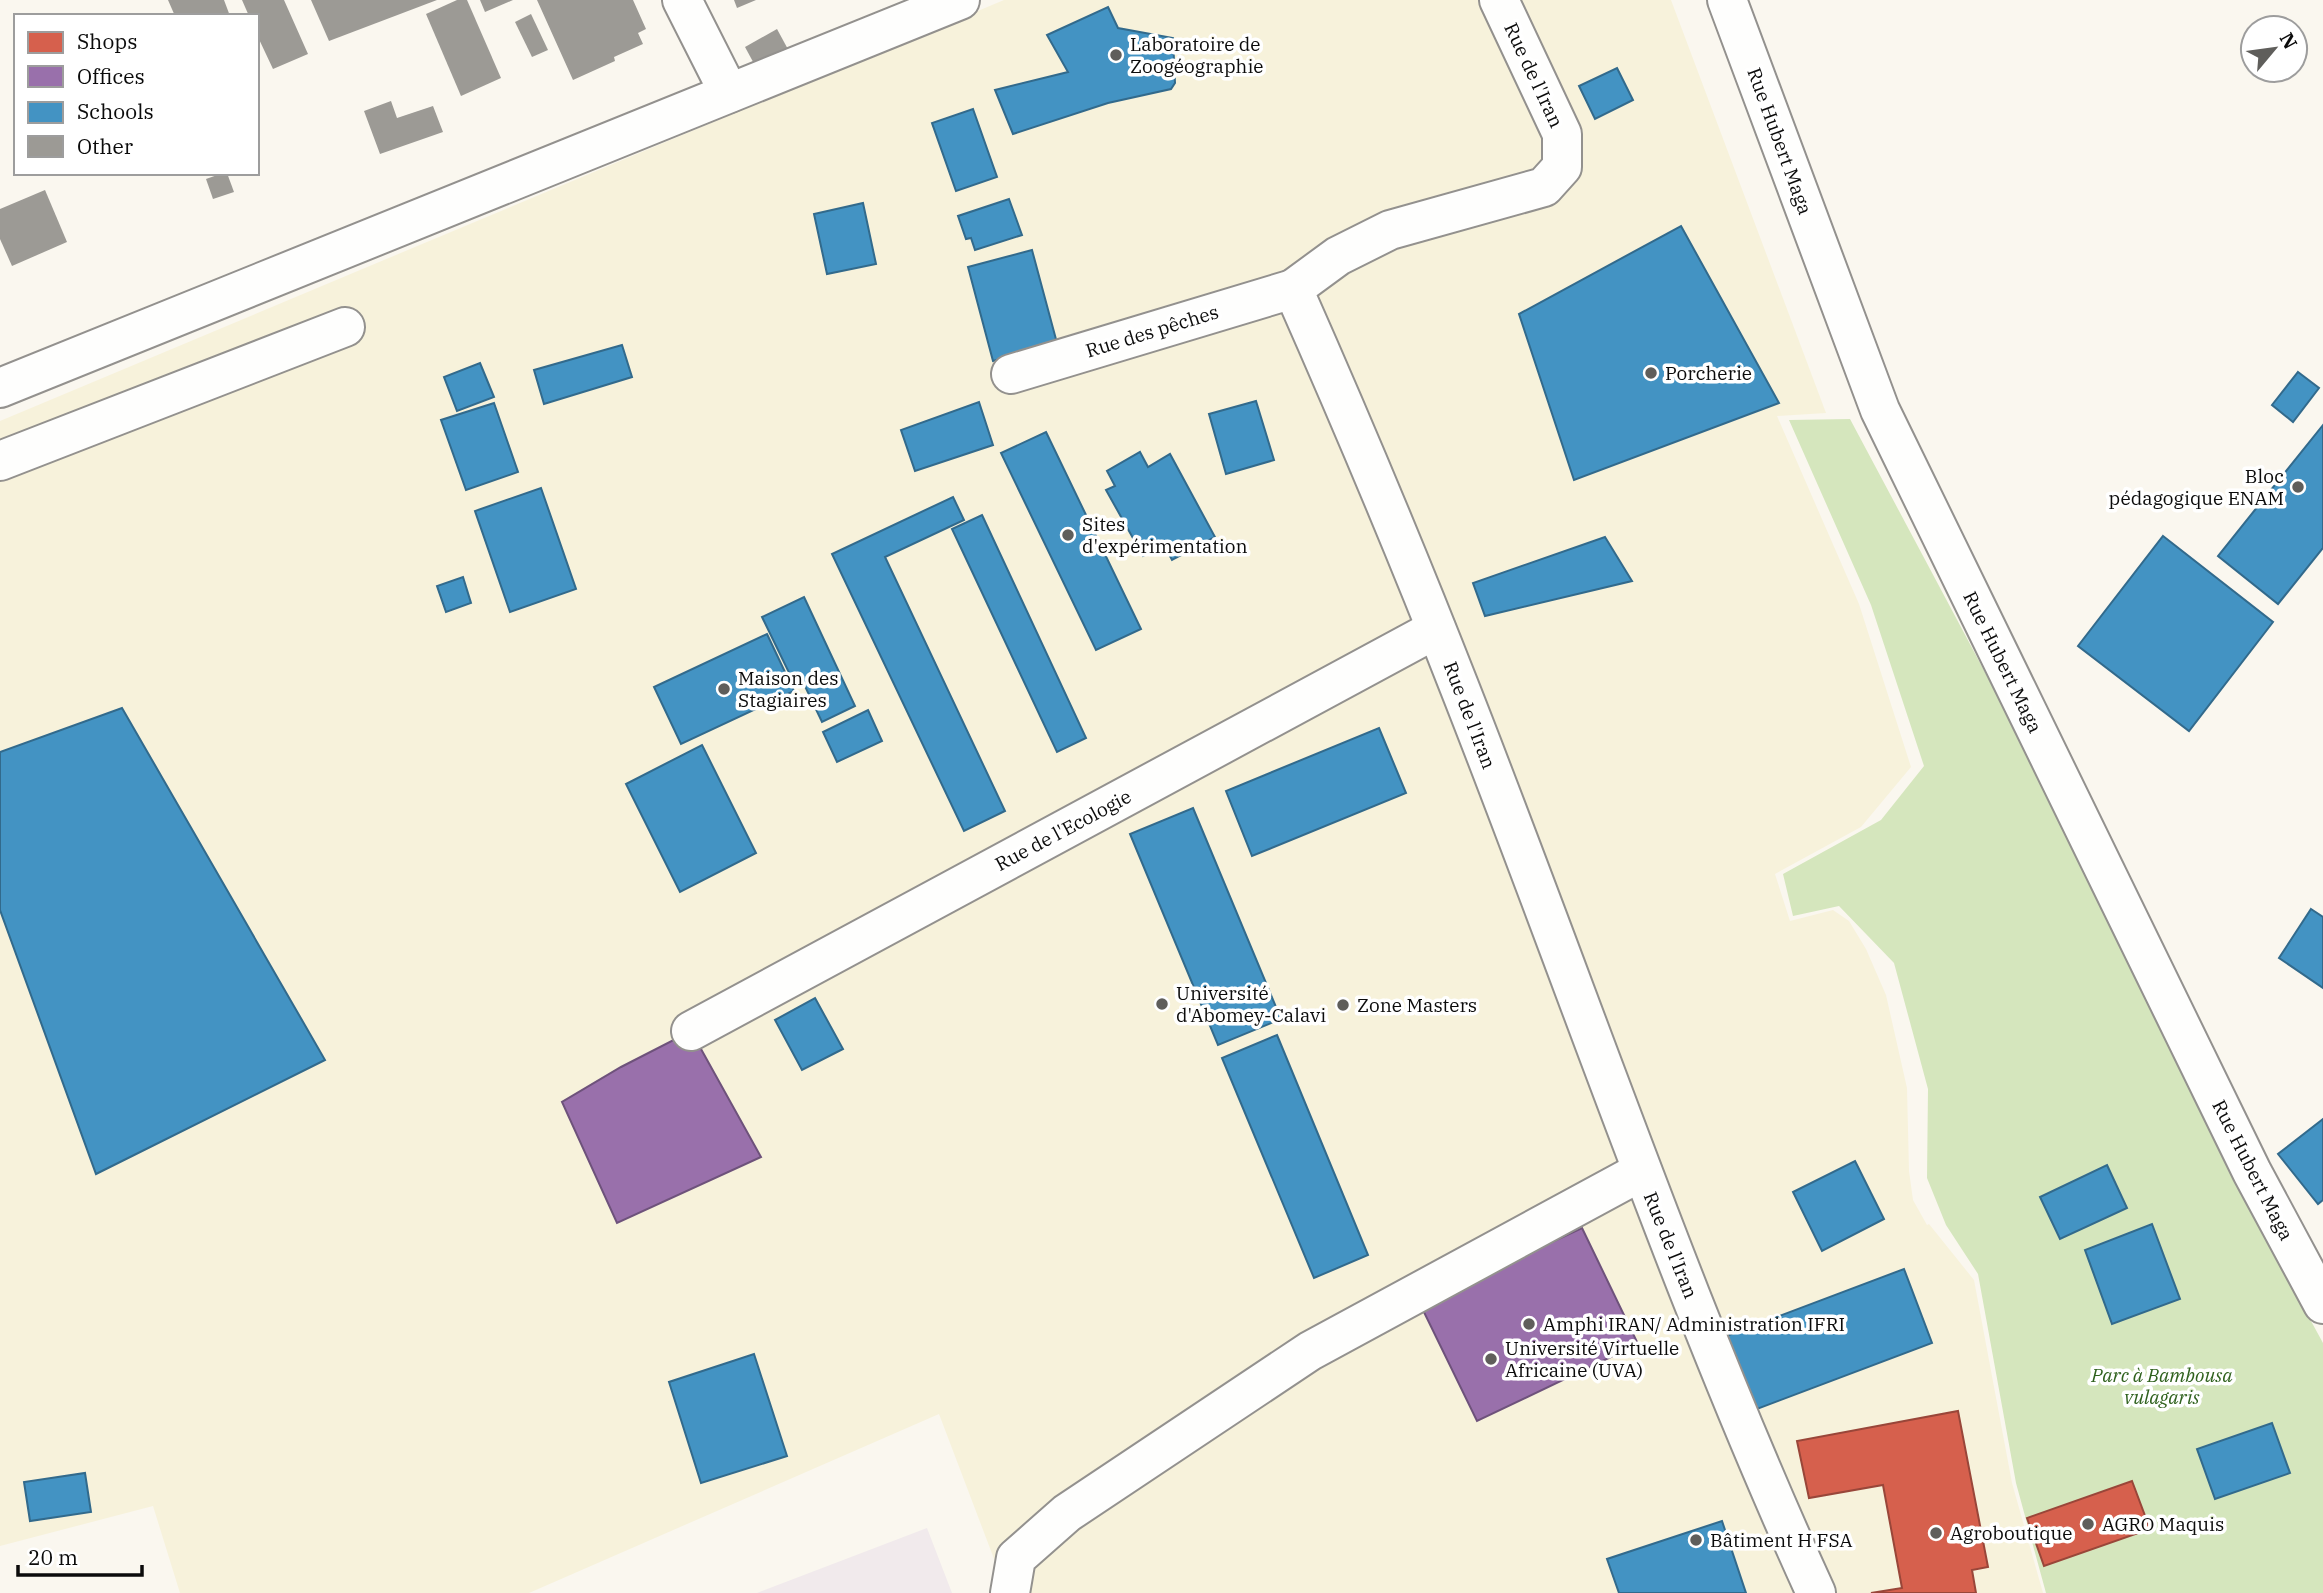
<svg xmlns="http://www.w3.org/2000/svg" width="2323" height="1593" font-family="'IBM Plex Serif',serif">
  <rect width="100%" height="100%" fill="#faf7ef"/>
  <path fill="#f1eaec" d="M927 1528 952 1593H757Z"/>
  <path fill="#f7f2db" d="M1004 0H1671L1826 413 1777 416 1859 604 1911 767 1861 827 1775 874 1790 921 1833 910 1849 921 1866 949 1886 995 1907 1088 1909 1171 1913 1200 1927 1225 1929 1224 1974 1280 2012 1483 2043 1593H1007L939 1414 529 1593H180L153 1506 0 1546V421Z"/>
  <path fill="#d5e6bd" d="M1850 419 2107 901 2245 1200 2323 1343V1593H2046L2016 1483 1978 1274 1946 1225 1927 1178 1928 1089 1894 963 1839 906 1793 916 1783 874 1881 820 1924 766 1871 605 1789 420Z"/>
  <g fill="#d6604d" stroke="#994639" stroke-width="2">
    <path d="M1958 1411 1988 1567 1972 1570 1976 1593H1871L1902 1588 1883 1485 1809 1498 1797 1441Z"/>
    <path d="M2132 1481 2150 1529 2044 1566 2027 1518Z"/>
  </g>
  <g fill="#9970ab" stroke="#6e527b" stroke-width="2">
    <path d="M691 1031 761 1157 617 1223 562 1102 621 1067Z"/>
    <path d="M1582 1228 1638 1344 1477 1421 1420 1304Z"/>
  </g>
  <g fill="#4393c3" stroke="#326a8c" stroke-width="2">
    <path d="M1108 7 1118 28 1173 38 1175 83 1171 89 1108 103 1013 134 995 90 1068 72 1047 35Z"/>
    <path d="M1617 68 1633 100 1595 119 1579 86Z"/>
    <path d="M973 109 997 177 956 191 932 123Z"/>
    <path d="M1009 199 1022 235 975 250 971 238 966 239 958 216Z"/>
    <path d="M863 203 876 264 827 274 814 214Z"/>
    <path d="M1681 226 1779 403 1574 480 1519 314Z"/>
    <path d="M1032 250 1057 343 993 361 968 267Z"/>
    <path d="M622 345 632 377 544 404 534 370Z"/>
    <path d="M480 363 494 397 457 411 444 377Z"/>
    <path d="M2298 372 2319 388 2293 422 2272 405Z"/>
    <path d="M1256 401 1274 460 1226 474 1209 414Z"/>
    <path d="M979 402 993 445 915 471 901 430Z"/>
    <path d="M494 403 518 472 466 490 441 420Z"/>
    <path d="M2323 425V548L2278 604 2218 556Z"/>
    <path d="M1046 432 1141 629 1096 650 1001 453Z"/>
    <path d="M1140 452 1148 467 1170 454 1215 537 1172 560 1164 545 1143 556 1106 490 1115 486 1107 471Z"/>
    <path d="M541 488 576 589 510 612 475 511Z"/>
    <path d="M953 497 964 520 885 557 1005 811 964 831 832 554Z"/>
    <path d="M982 515 1086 738 1057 752 952 529Z"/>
    <path d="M2163 536 2273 622 2189 731 2078 646Z"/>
    <path d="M1605 537 1632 581 1485 616 1473 583Z"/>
    <path d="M463 577 471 603 446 612 437 586Z"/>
    <path d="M804 597 855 706 822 722 803 682 795 685 762 617Z"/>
    <path d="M767 634 794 691 681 744 654 687Z"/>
    <path d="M122 708 325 1060 96 1174 0 910V752Z"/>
    <path d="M868 710 882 741 837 762 823 732Z"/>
    <path d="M1379 728 1406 793 1252 856 1226 791Z"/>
    <path d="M702 745 756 853 680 892 626 784Z"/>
    <path d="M1193 808 1281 1019 1218 1045 1130 834Z"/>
    <path d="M2311 909 2323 917V988L2279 958Z"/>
    <path d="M815 998 843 1049 802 1070 775 1020Z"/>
    <path d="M1277 1035 1368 1255 1314 1278 1222 1058Z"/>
    <path d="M2323 1119V1200L2318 1204 2278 1154Z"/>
    <path d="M1855 1161 1884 1219 1822 1251 1793 1192Z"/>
    <path d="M2107 1165 2127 1208 2060 1239 2040 1197Z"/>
    <path d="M2152 1224 2180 1299 2112 1324 2085 1250Z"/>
    <path d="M1904 1269 1932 1343 1741 1415 1713 1341Z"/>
    <path d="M754 1354 787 1456 701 1483 669 1382Z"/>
    <path d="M2272 1423 2290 1473 2215 1499 2197 1449Z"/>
    <path d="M85 1473 91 1512 30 1521 24 1482Z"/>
    <path d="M1722 1521 1746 1593H1619L1607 1559Z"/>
  </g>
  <g fill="#9c9a95">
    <path d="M168 0H224L230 16H175Z"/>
    <path d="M242 0H284L308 54 273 69 257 35V16H249Z"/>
    <path d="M311 0H437L329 41Z"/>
    <path d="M457 0H467L501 78 461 96 426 14Z"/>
    <path d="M480 0H513L485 12Z"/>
    <path d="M537 0H633L646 29 638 33 643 44 614 57 615 61 573 80Z"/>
    <path d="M734 0H756L737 8Z"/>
    <path d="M531 14 548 50 532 57 515 22Z"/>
    <path d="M777 29 790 53 758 71 745 47Z"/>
    <path d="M391 101 397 118 433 106 443 132 380 154 364 111Z"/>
    <path d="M223 173H227L234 192 213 199 206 179Z"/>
    <path d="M45 190 67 242 12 266 0 239V209Z"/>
  </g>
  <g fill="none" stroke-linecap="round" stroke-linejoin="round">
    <g stroke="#93918e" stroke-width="42">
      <g id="minor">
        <path d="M682 0 729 93"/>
        <path d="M1499 0 1562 134V167L1544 187 1390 230 1338 256 1293 289C1351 420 1407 553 1459 686 1578 988 1681 1298 1816 1593"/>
        <path d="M1727 0 1880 410 2252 1172 2323 1304"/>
        <path d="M1011 374 1293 289"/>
        <path d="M0 388 960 0"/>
        <path d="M0 461 345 327"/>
        <path d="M691 1031 1436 629"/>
        <path d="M1010 1593 1016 1558 1067 1513 1310 1351 1642 1171"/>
      </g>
    </g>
    <use href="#minor" stroke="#fefefd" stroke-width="38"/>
  </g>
  <g fill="#5f5e5b" stroke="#fff" stroke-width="2.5">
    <circle cx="1116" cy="55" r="7"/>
    <circle cx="1651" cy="373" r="7"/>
    <circle cx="2298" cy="487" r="7"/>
    <circle cx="1068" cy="535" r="7"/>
    <circle cx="724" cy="689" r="7"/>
    <circle cx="1162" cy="1004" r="7"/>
    <circle cx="1343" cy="1005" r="7"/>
    <circle cx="1529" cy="1324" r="7"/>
    <circle cx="1491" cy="1359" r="7"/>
    <circle cx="2088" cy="1524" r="7"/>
    <circle cx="1936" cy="1533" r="7"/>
    <circle cx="1696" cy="1540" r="7"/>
  </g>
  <g text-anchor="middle" stroke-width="7" stroke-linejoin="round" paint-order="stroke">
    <g font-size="19" fill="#0b0b0b" stroke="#fff" text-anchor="start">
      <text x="1130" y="51">Laboratoire de<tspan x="1130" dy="22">Zoogéographie</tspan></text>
      <text x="1665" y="380">Porcherie</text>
      <text x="2284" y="483" text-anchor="end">Bloc<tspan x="2284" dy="22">pédagogique ENAM</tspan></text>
      <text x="1082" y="531">Sites<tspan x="1082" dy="22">d'expérimentation</tspan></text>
      <text x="738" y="685">Maison des<tspan x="738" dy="22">Stagiaires</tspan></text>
      <text x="1176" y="1000">Université<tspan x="1176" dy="22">d'Abomey-Calavi</tspan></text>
      <text x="1357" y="1012">Zone Masters</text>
      <text x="1543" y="1331">Amphi IRAN/ Administration IFRI</text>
      <text x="1505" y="1355">Université Virtuelle<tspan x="1505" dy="22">Africaine (UVA)</tspan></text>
      <text x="2102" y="1531">AGRO Maquis</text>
      <text x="1950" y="1540">Agroboutique</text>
      <text x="1710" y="1547">Bâtiment H FSA</text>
    </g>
    <g font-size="19" fill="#0b0b0b" stroke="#fff">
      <text transform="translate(1534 75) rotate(65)" y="7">Rue de l'Iran</text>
      <text transform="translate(1780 141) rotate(70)" y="7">Rue Hubert Maga</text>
      <text transform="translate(1152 331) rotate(-17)" y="7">Rue des pêches</text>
      <text transform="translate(2003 662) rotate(64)" y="7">Rue Hubert Maga</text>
      <text transform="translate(1470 715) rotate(69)" y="7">Rue de l'Iran</text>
      <text transform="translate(1063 830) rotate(-28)" y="7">Rue de l'Ecologie</text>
      <text transform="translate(2253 1170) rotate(63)" y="7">Rue Hubert Maga</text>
      <text transform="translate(1671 1245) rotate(68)" y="7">Rue de l'Iran</text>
    </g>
    <g font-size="19" font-style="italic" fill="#2f611d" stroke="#fff">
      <text x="2162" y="1382">Parc à Bambousa<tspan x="2162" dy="22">vulagaris</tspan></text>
    </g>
  </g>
  <rect x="14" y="14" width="245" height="161" fill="#ffffff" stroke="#9d9d9d" stroke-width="2"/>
  <rect x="28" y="32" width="35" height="21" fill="#d6604d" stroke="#9d9d9d" stroke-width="2"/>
  <text x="77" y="49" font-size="21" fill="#0b0b0b">Shops</text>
  <rect x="28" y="66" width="35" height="21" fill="#9970ab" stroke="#9d9d9d" stroke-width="2"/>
  <text x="77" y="84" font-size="21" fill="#0b0b0b">Offices</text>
  <rect x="28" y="102" width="35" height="21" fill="#4393c3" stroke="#9d9d9d" stroke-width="2"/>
  <text x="77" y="119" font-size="21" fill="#0b0b0b">Schools</text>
  <rect x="28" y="136" width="35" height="21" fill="#9c9a95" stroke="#9d9d9d" stroke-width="2"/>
  <text x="77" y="154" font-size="21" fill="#0b0b0b">Other</text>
  <g transform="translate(2274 49) rotate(61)"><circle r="33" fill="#ffffff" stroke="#9d9d9d" stroke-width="2"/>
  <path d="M0-5L12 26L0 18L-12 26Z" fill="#5f5e5b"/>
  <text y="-10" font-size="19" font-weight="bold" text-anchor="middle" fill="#0b0b0b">N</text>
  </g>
  <path d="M18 1565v10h124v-10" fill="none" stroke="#0b0b0b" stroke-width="3.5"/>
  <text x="28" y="1565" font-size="21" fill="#0b0b0b" stroke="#ffffff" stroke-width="5" paint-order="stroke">20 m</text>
</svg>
